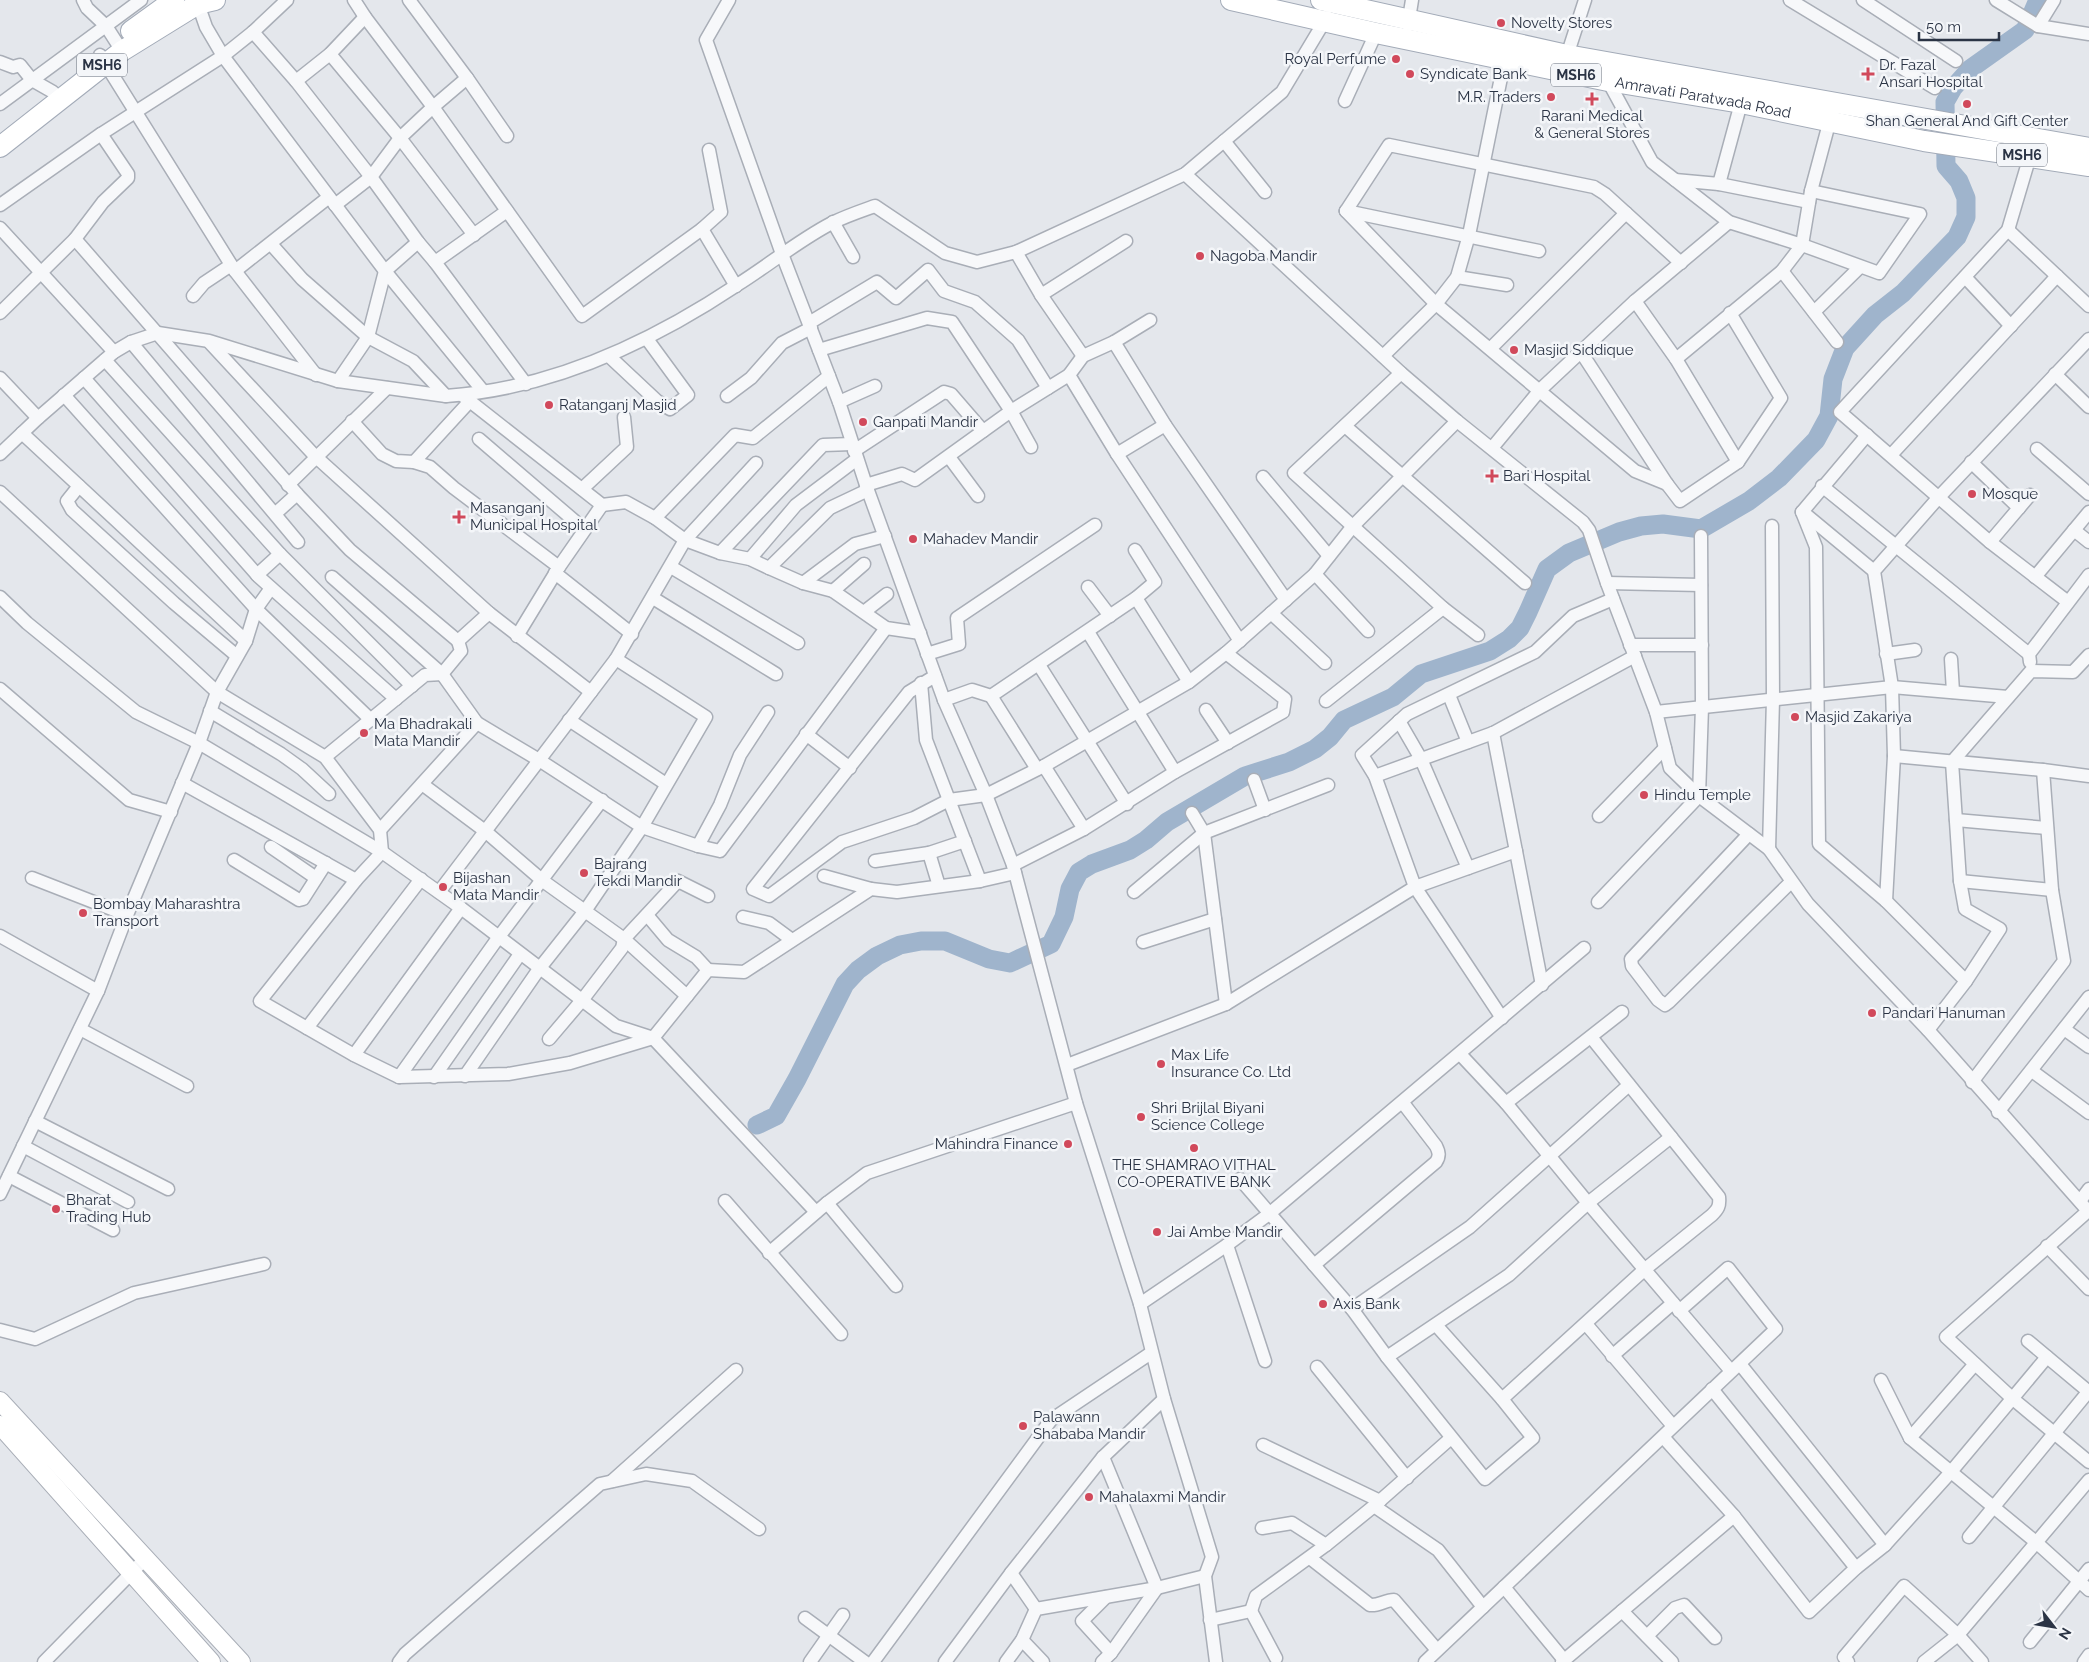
<svg xmlns="http://www.w3.org/2000/svg" width="2089" height="1662" font-family="Raleway,sans-serif">
  <rect width="100%" height="100%" fill="#e4e7ec"/>
  <g fill="none" stroke-linecap="round" stroke-linejoin="round">
    <path stroke="#9fb4cc" stroke-width="19" d="M757 1125 776 1116 797 1079 845 984 858 970 877 956 900 945 921 941H945L989 959 1010 963 1051 944 1064 917 1070 889 1079 872 1092 864 1130 850 1146 840 1167 822 1245 776 1289 762 1315 749 1330 737 1344 720 1393 697 1421 674 1490 651 1509 639 1520 628 1528 612 1547 569 1569 553 1619 532 1641 526 1663 524 1701 529 1749 501 1779 478 1816 440 1829 416 1833 379 1845 348 1875 315 1903 293 1957 237 1966 217V198L1959 181 1946 166 1945 102 1953 88 1970 69 2025 30 2038 0"/>
    <g stroke="#a9aeb7" stroke-width="15">
      <g id="street">
        <path d="M83 0 87 8 106 26 122 51"/>
        <path d="M354 0 365 17 433 107 582 316 702 229"/>
        <path d="M409 0 467 78 507 136"/>
        <path d="M729 0 706 40 782 254 839 402 866 485 944 700 986 795 1013 865 1076 1103 1140 1304 1164 1399 1212 1557 1205 1576 1216 1662"/>
        <path d="M1790 0 1935 88"/>
        <path d="M1863 0 1956 61"/>
        <path d="M1996 0 2038 26 2089 34"/>
        <path d="M198 4 206 27 223 56 385 271 483 391"/>
        <path d="M1408 25 1412 0"/>
        <path d="M2038 26 2054 0"/>
        <path d="M253 32 296 81 371 177 418 242 435 262 526 384"/>
        <path d="M330 54 400 138 474 235"/>
        <path d="M100 55 235 271 316 375"/>
        <path d="M0 62 13 67 20 65 32 80 53 92"/>
        <path d="M1565 62 1585 0"/>
        <path d="M296 81 330 54 365 17"/>
        <path d="M1608 81 1652 162 1729 222 1802 245 1879 273 1920 214 1811 191"/>
        <path d="M1345 101 1376 33"/>
        <path d="M0 104 141 0"/>
        <path d="M1224 141 1265 192"/>
        <path d="M709 150 721 212 702 229 736 286"/>
        <path d="M2030 156 2008 230 1840 412 1990 542 2068 602"/>
        <path d="M1185 174 1401 373 1457 421 1583 522 1589 530 1607 583 1656 712 1670 768 1699 796 1769 849 1808 904 1928 1030 2089 1212"/>
        <path d="M1675 180 1719 184 1741 103"/>
        <path d="M1719 184 1809 202"/>
        <path d="M0 205 101 134 223 56 253 32 287 0"/>
        <path d="M335 205 371 177 400 138 433 107 467 78"/>
        <path d="M1346 211 1436 304 1635 471 1667 484"/>
        <path d="M1346 211 1389 145 1594 187 1605 194 1681 263"/>
        <path d="M1346 211 1539 251"/>
        <path d="M833 222 853 257"/>
        <path d="M0 228 114 352"/>
        <path d="M2008 230 2089 306"/>
        <path d="M75 239 297 494 350 550 458 641"/>
        <path d="M271 244 302 279 368 337 413 361 446 396"/>
        <path d="M1016 252 1041 295 1083 356"/>
        <path d="M435 262 507 211"/>
        <path d="M235 271 329 197"/>
        <path d="M1782 271 1837 342"/>
        <path d="M1457 277 1507 285"/>
        <path d="M1965 277 2011 326"/>
        <path d="M1041 295 1126 241"/>
        <path d="M193 296 204 283 231 265"/>
        <path d="M1635 301 1676 359 1738 462"/>
        <path d="M1814 312 1860 267"/>
        <path d="M0 313 75 239 103 202 128 178V174L101 134"/>
        <path d="M809 323 877 282 896 298 928 270 944 291 975 302 1018 340 1048 388"/>
        <path d="M131 342 298 542"/>
        <path d="M1114 342 1165 425 1286 600"/>
        <path d="M210 343 315 456 489 613 591 692"/>
        <path d="M1491 348 1626 213"/>
        <path d="M819 350 927 318 952 322 1011 411 1031 447"/>
        <path d="M1581 352 1667 484 1680 501 1738 462 1781 398 1730 313"/>
        <path d="M1383 356 1436 304 1457 277 1469 235 1506 53"/>
        <path d="M610 357 657 401 670 409 688 395 647 339"/>
        <path d="M1676 359 1782 271 1802 245 1811 191 1831 116"/>
        <path d="M105 360 280 554 412 686"/>
        <path d="M1401 373 1294 473 1443 608 1478 635"/>
        <path d="M2055 374 2089 407"/>
        <path d="M1069 375 1117 454 1240 641"/>
        <path d="M0 378 38 418"/>
        <path d="M84 378 259 577 396 699"/>
        <path d="M338 381 368 337 385 271 418 242"/>
        <path d="M64 395 256 609 371 720"/>
        <path d="M462 395 602 505 626 502 655 518 685 540 720 553 750 559 769 568 830 508 868 490"/>
        <path d="M727 396 751 378 782 343 811 328"/>
        <path d="M839 402 875 386"/>
        <path d="M352 421 382 454 396 461 414 462 430 467 454 488 559 567"/>
        <path d="M1345 426 1525 583"/>
        <path d="M22 433 246 641"/>
        <path d="M479 439 584 529"/>
        <path d="M1492 448 1540 390 1635 301 1729 222"/>
        <path d="M2037 449 2089 494"/>
        <path d="M854 451 944 392 951 394 983 431"/>
        <path d="M0 454 38 418 114 352 131 342 158 333 209 341 338 381 446 396C552 389 650 343 737 285 769 265 799 240 832 223 846 216 861 211 875 206L945 253 977 262 1016 252 1185 174 1282 92 1327 17"/>
        <path d="M1117 454 1165 425"/>
        <path d="M1891 455 2057 276"/>
        <path d="M949 457 978 496"/>
        <path d="M414 462 470 401"/>
        <path d="M1971 462 2019 508"/>
        <path d="M1263 477 1329 556"/>
        <path d="M288 485 387 388"/>
        <path d="M866 485 902 474 915 480 1011 411 1069 375 1083 356 1114 342 1150 320"/>
        <path d="M79 486 67 501 72 510 174 603 237 656"/>
        <path d="M1822 486 2029 654"/>
        <path d="M582 489 627 447 624 417"/>
        <path d="M0 492 217 692 325 757 380 830 382 852 356 880 260 1001 354 1055 399 1077 508 1074 570 1063 653 1038 708 970 744 972 871 889 897 892 980 881 1015 873"/>
        <path d="M1802 512 1816 547 1819 844 1886 901 1966 981"/>
        <path d="M1802 512 1867 435"/>
        <path d="M276 513 297 494"/>
        <path d="M1804 513 1874 571"/>
        <path d="M655 518 735 435 753 438 829 376"/>
        <path d="M2074 530 2089 542"/>
        <path d="M1990 542 2030 495"/>
        <path d="M720 553 823 445 852 444"/>
        <path d="M750 559 796 505 857 459"/>
        <path d="M671 567 798 643"/>
        <path d="M769 568 803 583 833 591 886 628 920 633"/>
        <path d="M555 573 632 634"/>
        <path d="M1315 574 1368 631"/>
        <path d="M257 575 280 554"/>
        <path d="M332 577 442 674 477 723"/>
        <path d="M2035 577 2089 512"/>
        <path d="M803 583 855 544 885 536"/>
        <path d="M1607 583 1701 585"/>
        <path d="M1088 587 1110 616"/>
        <path d="M833 591 864 564"/>
        <path d="M0 597 27 623 136 712 199 743 382 852 461 908 616 1026 653 1038 816 1212"/>
        <path d="M653 598 776 674"/>
        <path d="M1136 598 1189 682"/>
        <path d="M864 612 887 594"/>
        <path d="M1271 613 1325 663"/>
        <path d="M1088 632 1175 772"/>
        <path d="M517 636 559 567 602 505"/>
        <path d="M1630 645H1702"/>
        <path d="M927 654 959 644 957 618 1095 525"/>
        <path d="M1886 654 1915 650"/>
        <path d="M1951 659 1953 692"/>
        <path d="M2030 662 2029 654 2089 575"/>
        <path d="M1039 665 1127 804"/>
        <path d="M935 676 909 692 753 889 769 896 842 842 914 818 949 800 986 795 1044 766 1189 682 1226 653 1315 574 1353 526 1457 421"/>
        <path d="M921 683 926 740 980 881"/>
        <path d="M0 689 129 800 171 812"/>
        <path d="M1449 695 1468 742"/>
        <path d="M991 696 1037 769"/>
        <path d="M944 700 972 690 991 696 1136 598 1155 582 1135 550"/>
        <path d="M1326 701 1443 608"/>
        <path d="M1206 710 1228 743"/>
        <path d="M210 711 281 754 302 769 329 794"/>
        <path d="M1656 712 1892 687 2008 697"/>
        <path d="M569 720 666 784"/>
        <path d="M1399 721 1421 759 1468 868"/>
        <path d="M1493 733 1542 985"/>
        <path d="M806 734 850 768"/>
        <path d="M1894 756 2043 770 2089 776"/>
        <path d="M325 757 425 675 442 674 461 651 458 641 489 613"/>
        <path d="M1044 766 1084 829"/>
        <path d="M1375 776 1493 733 1635 656"/>
        <path d="M1254 780 1265 810"/>
        <path d="M182 783 356 880"/>
        <path d="M422 784 485 831 543 881 624 939 687 996"/>
        <path d="M1192 813 1204 833 1226 1004"/>
        <path d="M1599 816 1665 748"/>
        <path d="M1956 820 2047 828"/>
        <path d="M380 830 477 723 539 760 642 827 698 846 720 851 886 628"/>
        <path d="M1749 834 1631 959 1632 966 1658 1000 1665 1005 1669 1002 1791 882"/>
        <path d="M698 846 720 805 740 755 768 712"/>
        <path d="M271 847 316 878"/>
        <path d="M1769 849 1773 699 1772 526"/>
        <path d="M929 853 939 886"/>
        <path d="M234 860 299 900 303 899 326 863"/>
        <path d="M875 861 929 853 965 841"/>
        <path d="M1013 865 1084 829 1175 772 1283 712 1285 699 1226 653"/>
        <path d="M824 876 871 889"/>
        <path d="M32 878 127 915"/>
        <path d="M1960 881 2052 890"/>
        <path d="M439 892 616 659 685 540 756 463"/>
        <path d="M1134 892 1204 833 1328 785"/>
        <path d="M1886 901 1894 756 1892 687 1874 571 1939 497 2089 339"/>
        <path d="M1598 902 1699 796 1702 707 1701 536"/>
        <path d="M647 915 668 940 696 957 708 970"/>
        <path d="M743 917 769 923 792 940"/>
        <path d="M0 936 98 991"/>
        <path d="M1143 942 1215 919"/>
        <path d="M1502 1018 1415 887 1375 776 1362 755 1407 714 1535 652 1573 616 1613 599"/>
        <path d="M307 1028 421 879"/>
        <path d="M80 1029 187 1086"/>
        <path d="M2064 1029 2089 1047"/>
        <path d="M1928 1030 1966 981 2000 929 1965 909 1960 881 1952 762 2031 671 2073 672 2089 655"/>
        <path d="M549 1039 583 999 622 948 624 939 678 881 708 896"/>
        <path d="M1460 1054 1506 1103 1588 1203 1731 1371"/>
        <path d="M354 1055 461 908"/>
        <path d="M1067 1065 1226 1004 1415 887 1516 851"/>
        <path d="M2032 1071 2089 1113"/>
        <path d="M465 1076 539 969 585 911 642 827 706 717 616 659"/>
        <path d="M399 1077 498 938 602 800"/>
        <path d="M434 1077 520 954"/>
        <path d="M1972 1082 2064 961 2052 890 2043 770"/>
        <path d="M1506 1103 1622 1012"/>
        <path d="M1998 1112 2089 997"/>
        <path d="M35 1121 168 1189"/>
        <path d="M23 1146 128 1202"/>
        <path d="M9 1176 113 1230"/>
        <path d="M1240 1179 1352 1309 1387 1357 1485 1479 1533 1438 1502 1399 1436 1325"/>
        <path d="M0 1194 98 991 127 915 199 743 217 692 246 641 256 609 271 588"/>
        <path d="M725 1201 841 1334"/>
        <path d="M2080 1201 2089 1189"/>
        <path d="M827 1203 896 1286"/>
        <path d="M2088 1211 1946 1337 2013 1399 2089 1462"/>
        <path d="M1227 1245 1265 1361"/>
        <path d="M2047 1246 2089 1289"/>
        <path d="M769 1253 827 1203 867 1173 1076 1103"/>
        <path d="M1314 1265 1436 1162C1440 1156 1439 1152 1436 1146L1403 1103"/>
        <path d="M1140 1304 1227 1245 1269 1214 1584 948"/>
        <path d="M1352 1309 1470 1227 1629 1085"/>
        <path d="M1586 1324 1673 1426"/>
        <path d="M0 1330 35 1339 134 1293 264 1264"/>
        <path d="M2028 1341 2089 1392"/>
        <path d="M1612 1356 1673 1303"/>
        <path d="M1387 1357 1509 1275 1588 1203 1671 1137"/>
        <path d="M1740 1364 1885 1545"/>
        <path d="M1317 1367 1407 1478"/>
        <path d="M1881 1380 1910 1438 2037 1543 2089 1590"/>
        <path d="M1712 1389 1856 1568"/>
        <path d="M1502 1399 1644 1270 1712 1215C1718 1209 1720 1206 1719 1197L1591 1037"/>
        <path d="M1664 1438 1734 1516 1809 1612 1856 1568 1885 1545 1950 1473 2047 1357"/>
        <path d="M1910 1438 1975 1364"/>
        <path d="M1263 1445 1380 1501"/>
        <path d="M612 1481 736 1370"/>
        <path d="M1374 1506 1438 1550 1483 1607"/>
        <path d="M1262 1528 1292 1523 1326 1545"/>
        <path d="M1969 1537 2088 1392"/>
        <path d="M1310 1558 1370 1605C1379 1606 1385 1600 1394 1600L1437 1650"/>
        <path d="M1011 1573 1036 1609"/>
        <path d="M1504 1587 1564 1660"/>
        <path d="M1106 1597 1082 1621 1111 1653"/>
        <path d="M1251 1611 1256 1596 1326 1545 1374 1506 1451 1438"/>
        <path d="M1622 1611 1672 1662"/>
        <path d="M805 1618 865 1662"/>
        <path d="M1210 1620 1251 1611 1276 1658"/>
        <path d="M1647 1636 1675 1608 1684 1605 1715 1638"/>
        <path d="M1022 1640 1043 1662"/>
        <path d="M2030 1642 2089 1569"/>
        <path d="M44 1662 146 1558"/>
        <path d="M399 1662 405 1654 600 1484 646 1474 692 1481 759 1529"/>
        <path d="M810 1662 843 1615"/>
        <path d="M873 1662 1051 1420 1151 1353"/>
        <path d="M945 1662 1011 1573 1103 1457 1164 1399"/>
        <path d="M1006 1662 1022 1640 1036 1609 1157 1588 1205 1576"/>
        <path d="M1102 1662 1111 1653 1157 1588 1103 1457"/>
        <path d="M1425 1662 1776 1329 1728 1268 1679 1311"/>
        <path d="M1562 1662 1734 1516"/>
        <path d="M1848 1662 1844 1657 1904 1586 1958 1635 1982 1662"/>
        <path d="M1924 1662 1958 1635 2089 1480"/>
        <path d="M2084 1662 2089 1655"/>
      </g>
    </g>
    <g stroke="#a9aeb7" stroke-width="20">
      <g id="secondary">
        <path d="M0 1401 241 1662"/>
        <path d="M0 1425 211 1662"/>
      </g>
    </g>
    <g stroke="#a3abb8" stroke-width="22">
      <g id="primary">
        <path id="s1" d="M1231 0 1376 33 1608 81 1741 103 1924 141 2089 166"/>
        <path d="M1321 0 1567 55 2089 148"/>
        <path d="M131 31 174 0"/>
        <path d="M0 147 122 51 198 4 215 0"/>
      </g>
    </g>
    <use href="#street" stroke="#f7f8fa" stroke-width="12"/>
    <use href="#secondary" stroke="#fff" stroke-width="18"/>
    <use href="#primary" stroke="#fff" stroke-width="20"/>
  </g>
  <g fill="#d1495b" stroke="#f4f6f9" stroke-width="2">
    <circle cx="1501" cy="23" r="5"/>
    <circle cx="1396" cy="59" r="5"/>
    <circle cx="1410" cy="74" r="5"/>
    <path d="M1865.5 66.5h5v5h5v5h-5v5h-5v-5h-5v-5h5z"/>
    <circle cx="1551" cy="97" r="5"/>
    <path d="M1589.5 91.5h5v5h5v5h-5v5h-5v-5h-5v-5h5z"/>
    <circle cx="1967" cy="104" r="5"/>
    <circle cx="1200" cy="256" r="5"/>
    <circle cx="1514" cy="350" r="5"/>
    <circle cx="549" cy="405" r="5"/>
    <circle cx="863" cy="422" r="5"/>
    <path d="M1489.5 468.5h5v5h5v5h-5v5h-5v-5h-5v-5h5z"/>
    <circle cx="1972" cy="494" r="5"/>
    <path d="M456.5 509.5h5v5h5v5h-5v5h-5v-5h-5v-5h5z"/>
    <circle cx="913" cy="539" r="5"/>
    <circle cx="1795" cy="717" r="5"/>
    <circle cx="364" cy="733" r="5"/>
    <circle cx="1644" cy="795" r="5"/>
    <circle cx="584" cy="873" r="5"/>
    <circle cx="443" cy="887" r="5"/>
    <circle cx="83" cy="913" r="5"/>
    <circle cx="1872" cy="1013" r="5"/>
    <circle cx="1161" cy="1064" r="5"/>
    <circle cx="1141" cy="1117" r="5"/>
    <circle cx="1068" cy="1144" r="5"/>
    <circle cx="1194" cy="1148" r="5"/>
    <circle cx="56" cy="1209" r="5"/>
    <circle cx="1157" cy="1232" r="5"/>
    <circle cx="1323" cy="1304" r="5"/>
    <circle cx="1023" cy="1426" r="5"/>
    <circle cx="1089" cy="1497" r="5"/>
  </g>
  <g text-anchor="middle" stroke-width="5" stroke-linejoin="round" paint-order="stroke">
    <g fill="#f4f6f9" stroke="#676e7b" stroke-width="1">
      <rect x="77" y="53.5" width="50" height="23" rx="4"/>
      <rect x="1551" y="63.5" width="50" height="23" rx="4"/>
      <rect x="1997" y="143.5" width="50" height="23" rx="4"/>
    </g>
    <g font-size="14" font-weight="bold" fill="#2b3445">
      <text x="102" y="70">MSH6</text>
      <text x="1576" y="80">MSH6</text>
      <text x="2022" y="160">MSH6</text>
    </g>
    <g font-size="15" fill="#2b3445" stroke="#f4f6f9" text-anchor="start">
      <text x="1511" y="28">Novelty Stores</text>
      <text x="1386" y="64" text-anchor="end">Royal Perfume</text>
      <text x="1879" y="70">Dr. Fazal<tspan x="1879" dy="17">Ansari Hospital</tspan></text>
      <text x="1420" y="79">Syndicate Bank</text>
      <text x="1541" y="102" text-anchor="end">M.R. Traders</text>
      <text x="1592" y="121" text-anchor="middle">Rarani Medical<tspan x="1592" dy="17">&amp; General Stores</tspan></text>
      <text x="1967" y="126" text-anchor="middle">Shan General And Gift Center</text>
      <text x="1210" y="261">Nagoba Mandir</text>
      <text x="1524" y="355">Masjid Siddique</text>
      <text x="559" y="410">Ratanganj Masjid</text>
      <text x="873" y="427">Ganpati Mandir</text>
      <text x="1503" y="481">Bari Hospital</text>
      <text x="1982" y="499">Mosque</text>
      <text x="470" y="513">Masanganj<tspan x="470" dy="17">Municipal Hospital</tspan></text>
      <text x="923" y="544">Mahadev Mandir</text>
      <text x="1805" y="722">Masjid Zakariya</text>
      <text x="374" y="729">Ma Bhadrakali<tspan x="374" dy="17">Mata Mandir</tspan></text>
      <text x="1654" y="800">Hindu Temple</text>
      <text x="594" y="869">Bajrang<tspan x="594" dy="17">Tekdi Mandir</tspan></text>
      <text x="453" y="883">Bijashan<tspan x="453" dy="17">Mata Mandir</tspan></text>
      <text x="93" y="909">Bombay Maharashtra<tspan x="93" dy="17">Transport</tspan></text>
      <text x="1882" y="1018">Pandari Hanuman</text>
      <text x="1171" y="1060">Max Life<tspan x="1171" dy="17">Insurance Co. Ltd</tspan></text>
      <text x="1151" y="1113">Shri Brijlal Biyani<tspan x="1151" dy="17">Science College</tspan></text>
      <text x="1058" y="1149" text-anchor="end">Mahindra Finance</text>
      <text x="1194" y="1170" text-anchor="middle">THE SHAMRAO VITHAL<tspan x="1194" dy="17">CO-OPERATIVE BANK</tspan></text>
      <text x="66" y="1205">Bharat<tspan x="66" dy="17">Trading Hub</tspan></text>
      <text x="1167" y="1237">Jai Ambe Mandir</text>
      <text x="1333" y="1309">Axis Bank</text>
      <text x="1033" y="1422">Palawann<tspan x="1033" dy="17">Shababa Mandir</tspan></text>
      <text x="1099" y="1502">Mahalaxmi Mandir</text>
    </g>
    <g font-size="15" fill="#2b3445" stroke="#f4f6f9">
      <text dy="5" stroke="none"><textPath href="#s1" startOffset="482">Amravati Paratwada Road</textPath></text>
    </g>
  </g>
  <g transform="translate(2054 1627) rotate(121)" stroke="#f4f6f9" stroke-width="4" paint-order="stroke">
  <path d="M0-4L9 19L0 12L-9 19Z" fill="#2b3445"/>
  <text y="-8" font-size="14" font-weight="bold" text-anchor="middle" fill="#2b3445">N</text>
  </g>
  <path d="M1919 32v8h80v-8" fill="none" stroke="#2b3445" stroke-width="2.5"/>
  <text x="1926" y="32" font-size="15" fill="#2b3445" stroke="#f4f6f9" stroke-width="4" paint-order="stroke">50 m</text>
</svg>
